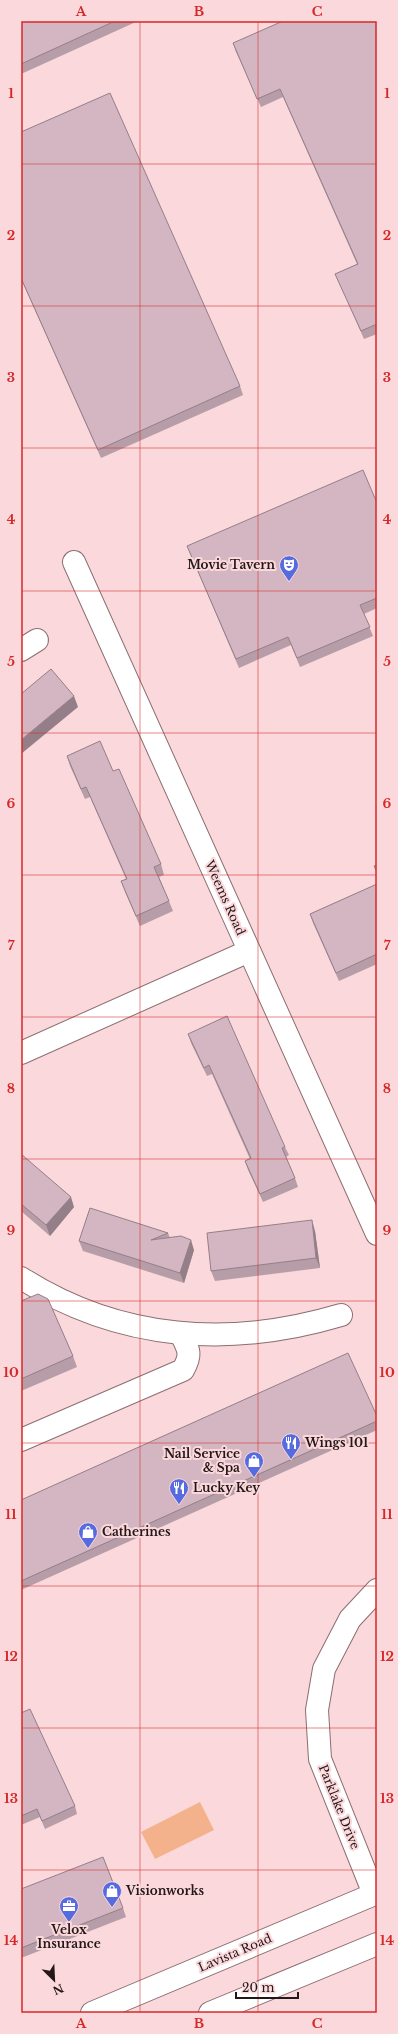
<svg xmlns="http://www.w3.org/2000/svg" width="398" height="2034" font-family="'Libre Baskerville',serif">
  <rect width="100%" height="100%" fill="#fad8db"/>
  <path fill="#f3b28c" d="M200 1802 214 1830 155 1859 141 1832Z"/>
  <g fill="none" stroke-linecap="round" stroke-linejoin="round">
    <g stroke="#8c6e71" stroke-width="24">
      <g id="minor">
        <path d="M74 562 377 1234"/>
        <path d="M21 650 37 640"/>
        <path d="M21 1053 249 951"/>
        <path d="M21 1278C120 1341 230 1348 341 1315"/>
        <path d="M21 1440 183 1370C192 1354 189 1350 181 1334"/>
        <path d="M374 1894 320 1759 317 1710 324 1669 350 1619 377 1590"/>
      </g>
    </g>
    <g stroke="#8c6e71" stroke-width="24">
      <g id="secondary">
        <path d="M92 2013 377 1893"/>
        <path d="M210 2013 377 1944"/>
      </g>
    </g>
    <use href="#minor" stroke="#fff" stroke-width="22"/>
    <use href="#secondary" stroke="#fff" stroke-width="22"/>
  </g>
  <g fill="#b69da7">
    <path d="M21 21H138L21 74Z"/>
    <path d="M377 21V334L364 339 339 282 335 274 357 264 283 97 261 107 236 52 233 43Z"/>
    <path d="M21 132 240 386 243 395 101 458 21 279Z"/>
    <path d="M377 503V608L364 614 373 636 300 667 291 645 239 668 187 546Z"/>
    <path d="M67 756 113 771 161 864 164 875 159 877 173 911 140 926 125 892 121 881 126 879 90 797 85 799 70 766Z"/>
    <path d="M377 884V964L339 981 313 923 310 914Z"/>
    <path d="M188 1034 285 1147 289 1155 286 1157 295 1178 298 1187 263 1202 248 1170 245 1161 250 1159 212 1074 207 1076 191 1043Z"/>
    <path d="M21 1154 74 1207 50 1236 21 1211Z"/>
    <path d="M315 1231 320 1268 215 1281 211 1271Z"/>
    <path d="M168 1233 170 1238 194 1250 184 1283 83 1251 79 1241Z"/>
    <path d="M21 1301 73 1356 77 1367 21 1391Z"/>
    <path d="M377 1416V1430L21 1590V1500Z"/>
    <path d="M21 1713 75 1806 77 1814 45 1829 40 1817 21 1825Z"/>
    <path d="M21 1889 123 1908 126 1917 21 1958Z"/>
  </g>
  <g fill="#947f88">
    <path d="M74 696 78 707 21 754V740Z"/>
    <path d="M71 1197 74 1207 50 1236 46 1225Z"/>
    <path d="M312 1220 315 1231 320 1268 316 1258Z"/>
    <path d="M191 1240 194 1250 184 1283 180 1273Z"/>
  </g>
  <g fill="#d4b6c2" stroke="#947f88">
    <path d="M21 21H115L21 64Z"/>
    <path d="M283 21H377V324L361 331 335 274 358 264 280 89 257 99 233 43Z"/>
    <path d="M110 93 240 386 98 450 21 278V132Z"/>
    <path d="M363 470 377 503V598L360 605 370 627 297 658 288 637 236 659 187 546Z"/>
    <path d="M51 669 74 696 21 740V694Z"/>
    <path d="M100 741 113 771 119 769 161 864 154 867 169 901 136 916 121 881 127 879 86 787 81 789 67 756Z"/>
    <path d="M377 865V872L374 866Z"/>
    <path d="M377 884V954L336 973 310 914Z"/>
    <path d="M227 1016 285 1147 282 1148 295 1178 260 1194 245 1161 251 1158 209 1065 204 1068 188 1034Z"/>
    <path d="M21 1154 71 1197 46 1225 21 1204Z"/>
    <path d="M90 1208 168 1233 151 1240 181 1236 191 1240 180 1273 79 1241Z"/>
    <path d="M312 1220 316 1258 211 1271 207 1233Z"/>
    <path d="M38 1294 48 1299 73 1356 21 1379V1301Z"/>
    <path d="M348 1353 377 1416V1421L21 1581V1500Z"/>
    <path d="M30 1709 75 1806 42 1821 37 1809 21 1816V1713Z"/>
    <path d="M103 1857 123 1908 21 1948V1889Z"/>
  </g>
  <path fill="none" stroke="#d62828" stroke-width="1" stroke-opacity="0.55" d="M140 21V2013M258 21V2013M21 164H377M21 306H377M21 448H377M21 591H377M21 733H377M21 875H377M21 1017H377M21 1159H377M21 1301H377M21 1443H377M21 1586H377M21 1728H377M21 1870H377"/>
  <defs>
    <g id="theatre-pin" transform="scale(1)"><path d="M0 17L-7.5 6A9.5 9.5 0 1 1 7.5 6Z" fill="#576be1" stroke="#fad8db"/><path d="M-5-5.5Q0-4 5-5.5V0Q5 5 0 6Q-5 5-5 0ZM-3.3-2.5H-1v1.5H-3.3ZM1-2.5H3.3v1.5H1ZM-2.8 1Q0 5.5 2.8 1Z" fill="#fff"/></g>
    <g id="restaurant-pin" transform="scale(1)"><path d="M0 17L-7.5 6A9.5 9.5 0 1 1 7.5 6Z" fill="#576be1" stroke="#fad8db"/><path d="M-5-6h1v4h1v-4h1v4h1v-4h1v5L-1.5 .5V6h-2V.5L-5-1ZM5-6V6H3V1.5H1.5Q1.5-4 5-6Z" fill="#fff"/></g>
    <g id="shop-pin" transform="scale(1)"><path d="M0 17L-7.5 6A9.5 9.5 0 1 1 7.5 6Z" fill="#576be1" stroke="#fad8db"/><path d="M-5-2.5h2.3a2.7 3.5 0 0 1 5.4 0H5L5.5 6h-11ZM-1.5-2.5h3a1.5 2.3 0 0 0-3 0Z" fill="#fff"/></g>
    <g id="office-pin" transform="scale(1)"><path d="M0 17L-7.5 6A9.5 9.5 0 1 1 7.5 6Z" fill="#576be1" stroke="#fad8db"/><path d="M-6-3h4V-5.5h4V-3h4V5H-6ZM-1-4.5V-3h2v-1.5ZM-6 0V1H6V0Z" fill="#fff"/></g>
  </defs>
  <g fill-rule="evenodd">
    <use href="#theatre-pin" x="289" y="565"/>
    <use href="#restaurant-pin" x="291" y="1443"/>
    <use href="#shop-pin" x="254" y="1461"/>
    <use href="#restaurant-pin" x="179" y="1488"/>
    <use href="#shop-pin" x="88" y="1532"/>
    <use href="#shop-pin" x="112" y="1891"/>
    <use href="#office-pin" x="69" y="1906"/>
  </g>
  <g text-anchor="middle" stroke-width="4" stroke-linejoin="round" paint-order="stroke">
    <g font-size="12" font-weight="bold" fill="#231718" stroke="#fad8db" text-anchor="start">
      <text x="275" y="569" text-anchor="end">Movie Tavern</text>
      <text x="305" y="1447">Wings 101</text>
      <text x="240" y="1458" text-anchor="end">Nail Service<tspan x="240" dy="14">&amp; Spa</tspan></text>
      <text x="193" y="1492">Lucky Key</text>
      <text x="102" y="1536">Catherines</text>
      <text x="126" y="1895">Visionworks</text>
      <text x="69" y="1934" text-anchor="middle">Velox<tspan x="69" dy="14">Insurance</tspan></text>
    </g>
    <g font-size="12" fill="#231718" stroke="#fad8db">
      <text transform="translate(225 898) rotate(66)" y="4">Weems Road</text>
      <text transform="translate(339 1807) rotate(68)" y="4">Parklake Drive</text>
      <text transform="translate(235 1953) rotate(-23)" y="4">Lavista Road</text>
    </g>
  </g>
  <rect width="398" height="2034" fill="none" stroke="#fad8db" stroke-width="44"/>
  <g transform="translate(54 1980) rotate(156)" stroke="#fad8db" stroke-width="3" paint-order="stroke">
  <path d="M0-3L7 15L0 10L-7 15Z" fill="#231718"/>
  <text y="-6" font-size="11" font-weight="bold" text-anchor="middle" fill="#231718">N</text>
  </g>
  <path d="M236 1992v6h62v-6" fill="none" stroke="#231718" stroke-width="2"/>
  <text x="242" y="1992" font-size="12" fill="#231718" stroke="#fad8db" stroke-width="3" paint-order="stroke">20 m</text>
  <rect x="22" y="22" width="354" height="1990" fill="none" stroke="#d62828" stroke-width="1.5"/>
  <g font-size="13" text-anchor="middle" font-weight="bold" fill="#d62828">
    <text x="81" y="16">A</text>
    <text x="199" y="16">B</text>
    <text x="317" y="16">C</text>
    <text x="11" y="98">1</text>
    <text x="387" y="98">1</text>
    <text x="11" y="240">2</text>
    <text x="387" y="240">2</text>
    <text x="11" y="382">3</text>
    <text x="387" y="382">3</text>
    <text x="11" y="524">4</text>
    <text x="387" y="524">4</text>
    <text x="11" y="666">5</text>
    <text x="387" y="666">5</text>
    <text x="11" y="808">6</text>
    <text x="387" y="808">6</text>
    <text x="11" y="950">7</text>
    <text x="387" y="950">7</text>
    <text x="11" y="1093">8</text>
    <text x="387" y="1093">8</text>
    <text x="11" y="1235">9</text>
    <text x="387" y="1235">9</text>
    <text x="11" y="1377">10</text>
    <text x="387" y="1377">10</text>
    <text x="11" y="1519">11</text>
    <text x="387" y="1519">11</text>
    <text x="11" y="1661">12</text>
    <text x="387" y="1661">12</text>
    <text x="11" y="1803">13</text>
    <text x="387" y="1803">13</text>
    <text x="11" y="1945">14</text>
    <text x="387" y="1945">14</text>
    <text x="81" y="2028">A</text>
    <text x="199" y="2028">B</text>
    <text x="317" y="2028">C</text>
  </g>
</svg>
